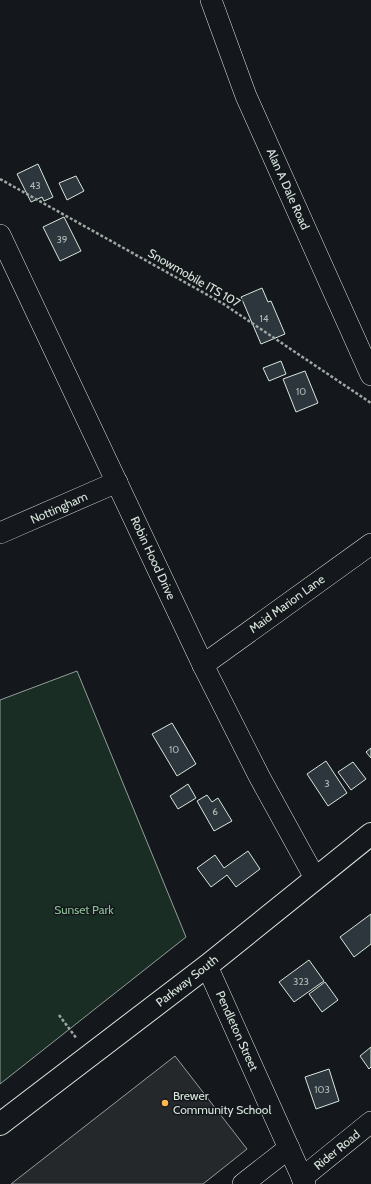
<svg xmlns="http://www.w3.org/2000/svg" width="371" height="1184" font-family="Cabin,sans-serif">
  <rect width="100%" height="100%" fill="#14181c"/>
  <path fill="#1a2d24" stroke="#939e99" d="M77 671 186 937 0 1084V700Z"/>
  <path fill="#24282b" stroke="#939e99" d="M175 1056 247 1149 203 1184H11Z"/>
  <g fill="#2c363c" stroke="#d8e6dc">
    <path d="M38 164 53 197 44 201 42 197 31 202 17 174Z"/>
    <path d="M76 176 84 191 67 200 59 183Z"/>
    <path d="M64 217 81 251 60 261 43 227Z"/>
    <path d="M262 288 268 302 271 301 285 334 261 344 241 297Z"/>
    <path d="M281 361 286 374 269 381 263 368Z"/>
    <path d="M305 371 318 403 296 412 283 379Z"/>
    <path d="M172 723 196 764 177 776 152 734Z"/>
    <path d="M371 748V758L366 752Z"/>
    <path d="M326 761 347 793 328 806 307 774Z"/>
    <path d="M353 762 366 779 351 790 338 772Z"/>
    <path d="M188 784 196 798 178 809 170 796Z"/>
    <path d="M207 795 212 802 218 798 232 821 214 831 197 801Z"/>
    <path d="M248 851 260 869 236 887 227 875 211 887 197 868 215 855 224 868Z"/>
    <path d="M371 914V944L354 957 340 937Z"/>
    <path d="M309 960 324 981 294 1002 279 982Z"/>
    <path d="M325 982 338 1000 322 1012 309 994Z"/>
    <path d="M371 1047V1067L369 1069 360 1056Z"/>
    <path d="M329 1069 339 1101 316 1109 305 1077Z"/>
  </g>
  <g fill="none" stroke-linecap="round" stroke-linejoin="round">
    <g stroke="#d8e6dc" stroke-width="22">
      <g id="minor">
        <path d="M211 0 246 96 371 375"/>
        <path d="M0 235 203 665 259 776 315 878"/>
        <path d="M0 533 117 482"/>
        <path d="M203 665 371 544"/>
        <path d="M207 966 305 1184"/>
        <path d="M302 1178 371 1122"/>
        <path d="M243 1184 289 1148"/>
      </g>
    </g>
    <g stroke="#d8e6dc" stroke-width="24">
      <path id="major" d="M0 1124 207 966 371 834"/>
    </g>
    <g stroke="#9da8a2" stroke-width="2.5" stroke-dasharray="3 2" stroke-linecap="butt">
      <path d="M0 179 222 303 371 403"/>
      <path d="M59 1015 77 1039"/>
    </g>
    <use href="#minor" stroke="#14181c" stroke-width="21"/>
    <use href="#major" stroke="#14181c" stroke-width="22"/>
  </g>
  <circle fill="#ffb74d" stroke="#14181c" stroke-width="1.5" cx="165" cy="1103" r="4"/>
  <g text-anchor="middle" stroke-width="3" stroke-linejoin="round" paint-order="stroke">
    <g font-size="10" fill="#adbab4">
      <text x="35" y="189">43</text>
      <text x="62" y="243">39</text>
      <text x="264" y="322">14</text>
      <text x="301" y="395">10</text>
      <text x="174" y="753">10</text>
      <text x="327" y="787">3</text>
      <text x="215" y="815">6</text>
      <text x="301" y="985">323</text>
      <text x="322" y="1093">103</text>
    </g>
    <g font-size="12" fill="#d8e6dc" stroke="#14181c">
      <text transform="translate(288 189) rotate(66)" y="4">Alan A Dale Road</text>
      <text transform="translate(194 278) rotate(30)" y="4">Snowmobile ITS 107</text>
      <text transform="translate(59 508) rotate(-24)" y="4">Nottingham</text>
      <text transform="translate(153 558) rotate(65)" y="4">Robin Hood Drive</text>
      <text transform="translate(287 604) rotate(-36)" y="4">Maid Marion Lane</text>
      <text transform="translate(187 981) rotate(-38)" y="4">Parkway South</text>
      <text transform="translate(237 1031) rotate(66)" y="4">Pendleton Street</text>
      <text transform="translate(337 1150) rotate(-39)" y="4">Rider Road</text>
    </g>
    <g font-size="12" fill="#8ac095" stroke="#14181c">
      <text x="84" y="914">Sunset Park</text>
    </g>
    <g font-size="12" fill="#d8e6dc" stroke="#14181c" text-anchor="start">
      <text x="173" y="1100">Brewer<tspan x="173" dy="14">Community School</tspan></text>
    </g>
  </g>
</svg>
